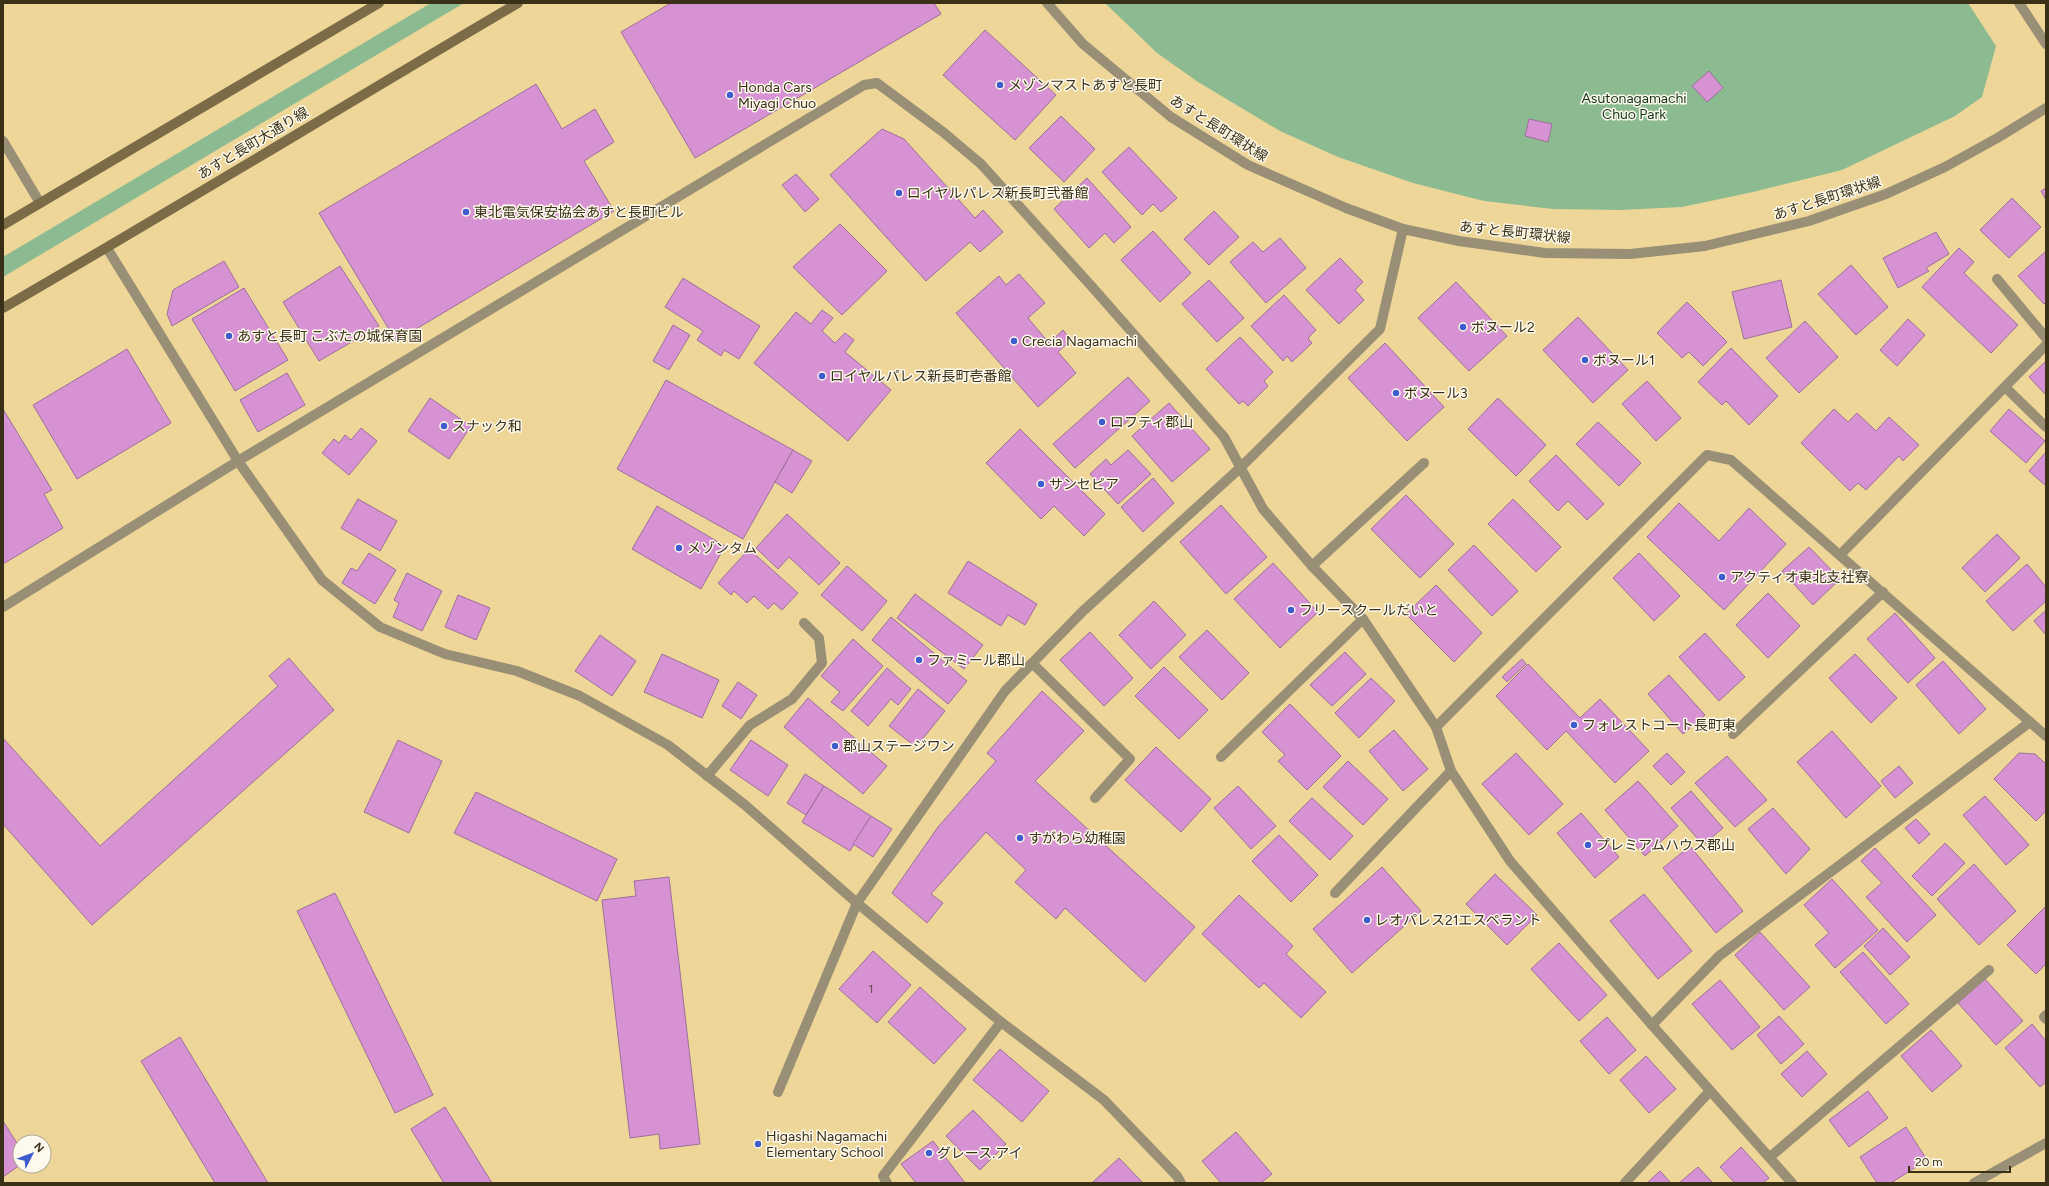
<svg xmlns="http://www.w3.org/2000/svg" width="2049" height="1186" font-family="Figtree,'Noto Sans JP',sans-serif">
  <rect width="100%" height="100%" fill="#eed698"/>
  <g fill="#8cbb92">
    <path d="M431 3H464L3 277V257Z"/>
    <path d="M1105 3H1968L1996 46 1982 97 1955 116 1842 170 1753 192 1682 207 1621 210 1553 209 1484 201 1413 183 1338 157 1280 131 1198 82 1157 53Z"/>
  </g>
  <g fill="#d692d3" stroke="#9d6f9a">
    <path d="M671 3H934L941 14 695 158 621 32Z"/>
    <path d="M985 30 1056 95 1015 140 943 75Z"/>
    <path d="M1709 71 1723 88 1707 102 1692 86Z"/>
    <path d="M536 84 562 129 595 109 614 142 584 161 614 211 396 341 319 213Z"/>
    <path d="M1061 116 1095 149 1064 182 1029 148Z"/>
    <path d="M1529 119 1552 124 1548 142 1525 136Z"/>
    <path d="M882 129 904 139 975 218 983 210 1003 232 980 252 970 242 926 281 830 175Z"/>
    <path d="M1129 147 1177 198 1161 212 1153 204 1142 215 1102 172Z"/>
    <path d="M796 174 819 199 805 212 782 185Z"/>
    <path d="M1087 178 1131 227 1114 243 1105 233 1089 248 1054 209Z"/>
    <path d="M2046 188V200L2041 191Z"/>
    <path d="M2012 198 2041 227 2009 258 1980 230Z"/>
    <path d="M1214 211 1239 237 1209 265 1184 239Z"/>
    <path d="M840 224 887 271 842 315 793 267Z"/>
    <path d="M1153 231 1191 273 1160 302 1121 260Z"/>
    <path d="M1936 232 1949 254 1926 268 1929 271 1898 288 1883 258Z"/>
    <path d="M1280 238 1306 268 1266 303 1230 262 1253 242 1263 252Z"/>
    <path d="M1959 248 1974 262 1964 273 2018 325 1991 353 1922 287Z"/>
    <path d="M2046 251V302L2044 304 2018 276Z"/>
    <path d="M1340 258 1363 282 1355 290 1364 300 1339 324 1306 290Z"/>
    <path d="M224 261 239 287 172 326 167 314 173 290Z"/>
    <path d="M1851 265 1888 307 1856 335 1818 294Z"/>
    <path d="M340 266 379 326 319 361 283 302Z"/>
    <path d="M1019 274 1045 303 1028 318 1049 343 1063 330 1071 340 1058 352 1076 373 1038 407 956 313 999 276 1006 285Z"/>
    <path d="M683 278 760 326 739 359 724 350 721 356 697 340 703 331 665 307Z"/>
    <path d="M1209 280 1244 318 1217 342 1182 304Z"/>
    <path d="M1781 280 1792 327 1744 339 1732 292Z"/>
    <path d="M1456 282 1507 336 1469 371 1418 318Z"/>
    <path d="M244 288 288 360 235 391 192 319Z"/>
    <path d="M1284 295 1316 330 1308 338 1312 343 1292 362 1287 356 1283 361 1251 326Z"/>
    <path d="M1687 302 1727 342 1703 366 1689 352 1682 358 1657 333Z"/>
    <path d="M822 310 833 318 822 331 835 343 845 333 854 340 845 352 891 390 848 441 754 363 796 312 811 324Z"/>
    <path d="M1578 317 1628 370 1593 403 1543 350Z"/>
    <path d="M1908 319 1925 335 1897 366 1880 350Z"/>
    <path d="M1805 321 1838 357 1799 393 1766 358Z"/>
    <path d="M673 325 690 335 669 370 653 361Z"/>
    <path d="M1240 337 1273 372 1264 381 1268 386 1248 406 1243 401 1239 404 1206 369Z"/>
    <path d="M1385 343 1444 407 1407 441 1348 378Z"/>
    <path d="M1731 348 1778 396 1749 425 1726 401 1722 405 1698 382Z"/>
    <path d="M127 349 171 423 77 479 33 405Z"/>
    <path d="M2046 361V395L2029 377Z"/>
    <path d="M287 373 305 405 258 432 240 400Z"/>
    <path d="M1128 377 1150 401 1075 468 1053 444Z"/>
    <path d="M666 380 793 450 743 539 617 469Z"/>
    <path d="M1647 381 1681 418 1656 441 1622 404Z"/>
    <path d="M430 398 471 426 449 459 408 431Z"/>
    <path d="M1498 398 1546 445 1516 476 1468 429Z"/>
    <path d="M1169 403 1210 449 1172 482 1132 436Z"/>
    <path d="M3 409 52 490 44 494 63 528 3 564Z"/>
    <path d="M1834 409 1848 422 1857 413 1876 431 1889 417 1919 445 1903 461 1899 456 1866 490 1858 483 1850 491 1801 443Z"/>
    <path d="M2009 409 2045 441 2026 463 1990 431Z"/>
    <path d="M1598 422 1641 463 1619 486 1576 444Z"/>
    <path d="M361 428 377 441 349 475 322 453 334 439 339 443 345 435 351 440Z"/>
    <path d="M1020 429 1105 514 1084 536 1054 506 1041 519 986 463Z"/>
    <path d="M793 450 812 461 792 493 775 482Z"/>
    <path d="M1128 450 1151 474 1118 504 1090 474 1106 459 1111 465Z"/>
    <path d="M2046 452V486L2029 471Z"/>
    <path d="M1556 455 1604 504 1587 520 1568 501 1558 511 1529 481Z"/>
    <path d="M1153 478 1174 503 1143 532 1121 507Z"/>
    <path d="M1406 495 1454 544 1420 578 1371 529Z"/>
    <path d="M358 499 397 521 380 551 341 528Z"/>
    <path d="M1513 499 1561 547 1536 572 1488 524Z"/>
    <path d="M1679 503 1719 541 1749 508 1786 544 1724 610 1647 537Z"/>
    <path d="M1221 505 1267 557 1226 594 1180 542Z"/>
    <path d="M657 506 725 546 701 589 632 549Z"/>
    <path d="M787 514 840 563 819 585 789 557 778 569 756 548Z"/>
    <path d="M1997 534 2020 558 1985 592 1962 568Z"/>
    <path d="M1474 545 1518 591 1492 616 1448 570Z"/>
    <path d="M1809 547 1840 579 1813 605 1782 571Z"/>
    <path d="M749 549 798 593 782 610 774 603 768 609 754 596 747 603 734 591 731 595 718 583Z"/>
    <path d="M369 553 396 570 375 604 342 583 351 568 357 571Z"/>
    <path d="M1639 553 1680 596 1654 621 1613 578Z"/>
    <path d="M968 561 1037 604 1025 625 1008 615 1001 626 948 593Z"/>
    <path d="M1273 563 1318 612 1280 648 1234 599Z"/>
    <path d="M2027 564 2046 587V601L2013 631 1986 601Z"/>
    <path d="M847 566 887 601 862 631 821 595Z"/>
    <path d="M407 573 442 591 422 631 393 617 399 603 394 600Z"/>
    <path d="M1436 585 1482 633 1454 662 1406 614Z"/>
    <path d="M1768 593 1800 626 1768 658 1736 625Z"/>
    <path d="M915 594 983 645 964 669 897 618Z"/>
    <path d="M458 595 490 608 476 640 445 627Z"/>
    <path d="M1154 601 1186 635 1151 669 1119 635Z"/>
    <path d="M2046 610V635L2034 621Z"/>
    <path d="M1895 613 1935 658 1908 683 1867 639Z"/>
    <path d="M891 617 967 681 948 704 872 640Z"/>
    <path d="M1207 630 1249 673 1222 700 1179 657Z"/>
    <path d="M1090 632 1133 678 1104 706 1060 660Z"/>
    <path d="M1705 633 1745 677 1719 701 1679 657Z"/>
    <path d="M600 635 636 661 612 696 575 671Z"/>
    <path d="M853 639 883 666 843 711 831 702 840 692 821 676Z"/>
    <path d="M1345 652 1366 674 1332 706 1310 685Z"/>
    <path d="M662 654 719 680 702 718 644 692Z"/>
    <path d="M1855 654 1897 698 1871 723 1829 678Z"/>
    <path d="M289 658 334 710 92 925 3 824V738L100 846 278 686 269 676Z"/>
    <path d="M1522 659 1526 664 1507 682 1502 677Z"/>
    <path d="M1943 661 1986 709 1959 734 1916 685Z"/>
    <path d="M1528 664 1580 718 1600 699 1649 751 1615 783 1566 731 1547 750 1496 696Z"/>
    <path d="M1164 667 1208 710 1179 739 1135 696Z"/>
    <path d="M887 668 911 689 898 705 891 699 868 726 851 711Z"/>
    <path d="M1669 675 1705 715 1683 734 1648 694Z"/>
    <path d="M1371 678 1395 701 1359 738 1335 713Z"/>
    <path d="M738 682 757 695 741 719 722 706Z"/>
    <path d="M918 689 945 711 916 747 889 726Z"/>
    <path d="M1042 691 1084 731 1035 781 1195 927 1145 982 1065 908 1056 919 1015 882 1026 870 986 832 931 894 943 903 927 923 892 893 938 827 996 761 987 753Z"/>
    <path d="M808 698 887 766 863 794 784 727Z"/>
    <path d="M1290 704 1341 756 1307 790 1278 761 1285 755 1262 732Z"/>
    <path d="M1394 730 1428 769 1403 791 1369 751Z"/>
    <path d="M1832 731 1881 786 1846 818 1797 762Z"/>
    <path d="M398 740 442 761 409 833 364 812Z"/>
    <path d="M751 740 788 765 768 796 730 770Z"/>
    <path d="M1156 747 1211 799 1181 832 1125 780Z"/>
    <path d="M1516 753 1563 804 1529 835 1482 784Z"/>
    <path d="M1667 753 1685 772 1671 785 1653 766Z"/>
    <path d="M2019 753 2035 754 2046 764V811L2036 821 1994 779Z"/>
    <path d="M1727 756 1767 800 1735 827 1695 783Z"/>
    <path d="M1348 761 1388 799 1363 825 1323 787Z"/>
    <path d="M1899 766 1913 783 1895 798 1881 781Z"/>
    <path d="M805 774 824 786 806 815 787 803Z"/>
    <path d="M1638 781 1678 826 1645 856 1605 810Z"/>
    <path d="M824 786 871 816 850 851 802 822Z"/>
    <path d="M1238 786 1276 826 1251 849 1214 808Z"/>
    <path d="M1691 791 1723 828 1703 845 1671 808Z"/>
    <path d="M476 792 617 859 597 901 454 833Z"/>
    <path d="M1985 796 2029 845 2006 865 1963 815Z"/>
    <path d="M1312 798 1353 836 1330 860 1289 821Z"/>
    <path d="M1773 808 1810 849 1786 874 1748 829Z"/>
    <path d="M1581 813 1619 857 1595 878 1557 833Z"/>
    <path d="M871 816 892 829 873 857 853 844Z"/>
    <path d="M1916 819 1930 834 1919 844 1905 828Z"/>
    <path d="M1279 835 1318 875 1291 902 1252 861Z"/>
    <path d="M1945 843 1965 863 1932 896 1912 876Z"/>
    <path d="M1690 846 1743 911 1716 933 1663 868Z"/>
    <path d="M1875 848 1936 915 1907 942 1866 897 1882 883 1861 861Z"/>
    <path d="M1974 864 2016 911 1979 945 1937 899Z"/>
    <path d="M1382 867 1421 911 1352 973 1313 929Z"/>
    <path d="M1495 874 1537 915 1507 945 1466 904Z"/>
    <path d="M669 877 700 1144 660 1149 659 1134 630 1138 602 900 636 896 634 881Z"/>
    <path d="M1832 879 1878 930 1835 968 1815 945 1829 933 1804 905Z"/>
    <path d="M335 893 433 1095 395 1113 297 911Z"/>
    <path d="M1644 894 1692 951 1658 979 1610 921Z"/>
    <path d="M1239 895 1293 946 1286 954 1326 992 1301 1018 1264 983 1259 988 1202 934Z"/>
    <path d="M2046 906V964L2036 974 2007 945Z"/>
    <path d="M1883 928 1910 957 1890 975 1864 946Z"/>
    <path d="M1760 932 1810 987 1784 1010 1735 955Z"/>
    <path d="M1559 943 1607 995 1579 1021 1531 969Z"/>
    <path d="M873 951 911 985 877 1023 839 989Z"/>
    <path d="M1863 952 1909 1004 1886 1024 1840 972Z"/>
    <path d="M1985 979 2023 1021 1996 1045 1958 1003Z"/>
    <path d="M1720 980 1760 1027 1732 1050 1692 1004Z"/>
    <path d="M920 987 966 1029 934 1064 888 1022Z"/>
    <path d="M1779 1016 1804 1044 1781 1064 1757 1035Z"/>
    <path d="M1607 1017 1636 1050 1609 1074 1580 1041Z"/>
    <path d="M2032 1024 2046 1041V1082L2040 1087 2005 1048Z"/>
    <path d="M1931 1030 1962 1066 1932 1092 1901 1056Z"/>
    <path d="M180 1037 268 1183H215L141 1061Z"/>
    <path d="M1000 1049 1049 1091 1022 1122 973 1080Z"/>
    <path d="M1807 1051 1827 1074 1802 1097 1781 1074Z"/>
    <path d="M1646 1056 1676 1089 1649 1113 1620 1080Z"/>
    <path d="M1868 1091 1888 1118 1849 1147 1829 1120Z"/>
    <path d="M445 1107 492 1183H444L411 1129Z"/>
    <path d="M973 1110 1006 1144 980 1170 946 1136Z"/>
    <path d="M3 1121 20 1148V1165L3 1177Z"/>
    <path d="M1906 1127 1927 1160 1891 1183H1877L1860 1157Z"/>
    <path d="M1236 1132 1272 1174 1261 1183H1221L1202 1161Z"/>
    <path d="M933 1141 965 1183H916L901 1164Z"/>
    <path d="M1741 1147 1769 1178 1763 1183H1735L1720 1167Z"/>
    <path d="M1119 1158 1143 1183H1094L1093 1182Z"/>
    <path d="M1698 1167 1713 1183H1679Z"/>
    <path d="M1660 1171 1671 1183H1647Z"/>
  </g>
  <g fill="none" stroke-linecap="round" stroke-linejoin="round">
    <g stroke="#998f76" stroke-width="10">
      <path d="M1032 663 1130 759 1095 798"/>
      <path d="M707 776 750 725 792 699 822 663 819 638 804 623"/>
    </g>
    <g stroke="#998f76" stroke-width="10">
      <path d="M981 164 1094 289 1224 437 1263 509 1312 566 1363 619 1436 727 1451 771 1510 861 1652 1025 1792 1183"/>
      <path d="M1997 279 2046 338"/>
      <path d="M2005 387 2046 427"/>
      <path d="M238 461 322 580 380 627 445 654 517 671 580 696 668 745 745 805 857 903 1001 1022 1104 1100 1177 1176 1181 1183"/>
      <path d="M1840 555 2046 345"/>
      <path d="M1312 566 1424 463"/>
      <path d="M2030 722 2046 736"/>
      <path d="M1436 727 1707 455 1731 460 2030 722 1719 956 1652 1025"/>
      <path d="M1733 734 1883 592"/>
      <path d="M1221 757 1363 619"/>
      <path d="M1335 893 1451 771"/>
      <path d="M2046 1015 2044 1017 2046 1019"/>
      <path d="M778 1092 857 903 1005 691 1082 612 1240 468 1380 329 1403 229"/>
      <path d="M1770 1157 1989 970"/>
      <path d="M887 1183 883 1176 1001 1022"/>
      <path d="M1625 1183 1710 1091"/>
      <path d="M1974 1183 2046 1143"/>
    </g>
    <g stroke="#998f76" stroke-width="10">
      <path d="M1047 3 1083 44 1171 117 1248 165 1346 208 1403 229 1459 241 1545 253 1630 254 1705 246 1809 221 1886 194 1945 167 1999 137 2046 108"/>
      <path d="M2019 3 2046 44"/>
      <path d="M3 141 40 203"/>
      <path d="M107 248 238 461"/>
      <path d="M3 607 238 461 864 85 877 83 943 132 981 164"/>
    </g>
    <g stroke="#7b6c47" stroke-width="10">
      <path d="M3 225 379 3"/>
      <path d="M3 308C176 208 346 104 518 3"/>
    </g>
  </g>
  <g fill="#3e5cce" stroke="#fdf9ec" stroke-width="1.5">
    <circle cx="1000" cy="85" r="4"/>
    <circle cx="730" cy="95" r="4"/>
    <circle cx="899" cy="193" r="4"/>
    <circle cx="466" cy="212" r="4"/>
    <circle cx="1463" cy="327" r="4"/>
    <circle cx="229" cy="336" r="4"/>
    <circle cx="1014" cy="341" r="4"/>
    <circle cx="1585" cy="360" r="4"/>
    <circle cx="822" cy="376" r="4"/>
    <circle cx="1396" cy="393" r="4"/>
    <circle cx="1102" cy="422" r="4"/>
    <circle cx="444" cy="426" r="4"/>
    <circle cx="1041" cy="484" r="4"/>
    <circle cx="679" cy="548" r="4"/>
    <circle cx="1722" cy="577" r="4"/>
    <circle cx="1291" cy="610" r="4"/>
    <circle cx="919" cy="660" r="4"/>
    <circle cx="1574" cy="725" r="4"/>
    <circle cx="835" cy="746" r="4"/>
    <circle cx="1020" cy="838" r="4"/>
    <circle cx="1588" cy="845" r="4"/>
    <circle cx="1367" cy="920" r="4"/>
    <circle cx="758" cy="1144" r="4"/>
    <circle cx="929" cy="1153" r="4"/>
  </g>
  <g text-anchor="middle" stroke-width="3" stroke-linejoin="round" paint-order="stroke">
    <g font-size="12" fill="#614846">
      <text x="871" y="993">1</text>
    </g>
    <g font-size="14" fill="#3a3017" stroke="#fdf9ec" text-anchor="start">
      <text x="1008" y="90">メゾンマストあすと長町</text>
      <text x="738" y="92">Honda Cars<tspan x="738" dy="16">Miyagi Chuo</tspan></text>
      <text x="907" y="198">ロイヤルパレス新長町弐番館</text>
      <text x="474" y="217">東北電気保安協会あすと長町ビル</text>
      <text x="1471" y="332">ボヌール2</text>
      <text x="237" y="341">あすと長町 こぶたの城保育園</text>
      <text x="1022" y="346">Crecia Nagamachi</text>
      <text x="1593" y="365">ボヌール1</text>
      <text x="830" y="381">ロイヤルパレス新長町壱番館</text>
      <text x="1404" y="398">ボヌール3</text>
      <text x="1110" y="427">ロフティ郡山</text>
      <text x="452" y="431">スナック和</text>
      <text x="1049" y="489">サンセピア</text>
      <text x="687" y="553">メゾンタム</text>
      <text x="1730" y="582">アクティオ東北支社寮</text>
      <text x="1299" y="615">フリースクールだいと</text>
      <text x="927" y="665">ファミール郡山</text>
      <text x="1582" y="730">フォレストコート長町東</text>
      <text x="843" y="751">郡山ステージワン</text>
      <text x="1028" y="843">すがわら幼稚園</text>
      <text x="1596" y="850">プレミアムハウス郡山</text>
      <text x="1375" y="925">レオパレス21エスペラント</text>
      <text x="766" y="1141">Higashi Nagamachi<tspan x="766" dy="16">Elementary School</tspan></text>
      <text x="937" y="1158">グレース.アイ</text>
    </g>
    <g font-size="14" fill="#15351b" stroke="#fdf9ec">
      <text x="1634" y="103">Asutonagamachi<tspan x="1634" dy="16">Chuo Park</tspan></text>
    </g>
    <g font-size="14" fill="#3a3017" stroke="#fdf9ec">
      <text transform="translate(1219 128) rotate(32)" y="5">あすと長町環状線</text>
      <text transform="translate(253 143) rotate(-31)" y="5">あすと長町大通り線</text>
      <text transform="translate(1827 198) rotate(-18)" y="5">あすと長町環状線</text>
      <text transform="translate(1515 232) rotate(6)" y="5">あすと長町環状線</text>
    </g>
  </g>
  <rect width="2049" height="1186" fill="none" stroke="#3a3017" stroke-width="8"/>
  <g transform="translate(32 1154) rotate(48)"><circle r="19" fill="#fdf9ec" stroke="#afa997"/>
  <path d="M0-3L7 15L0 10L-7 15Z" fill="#3e5cce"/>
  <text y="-6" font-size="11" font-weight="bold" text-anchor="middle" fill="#3a3017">N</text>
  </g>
  <path d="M1909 1166v6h101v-6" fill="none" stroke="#3a3017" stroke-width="2"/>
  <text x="1915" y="1166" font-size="12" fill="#3a3017" stroke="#fdf9ec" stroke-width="3" paint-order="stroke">20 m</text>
</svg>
